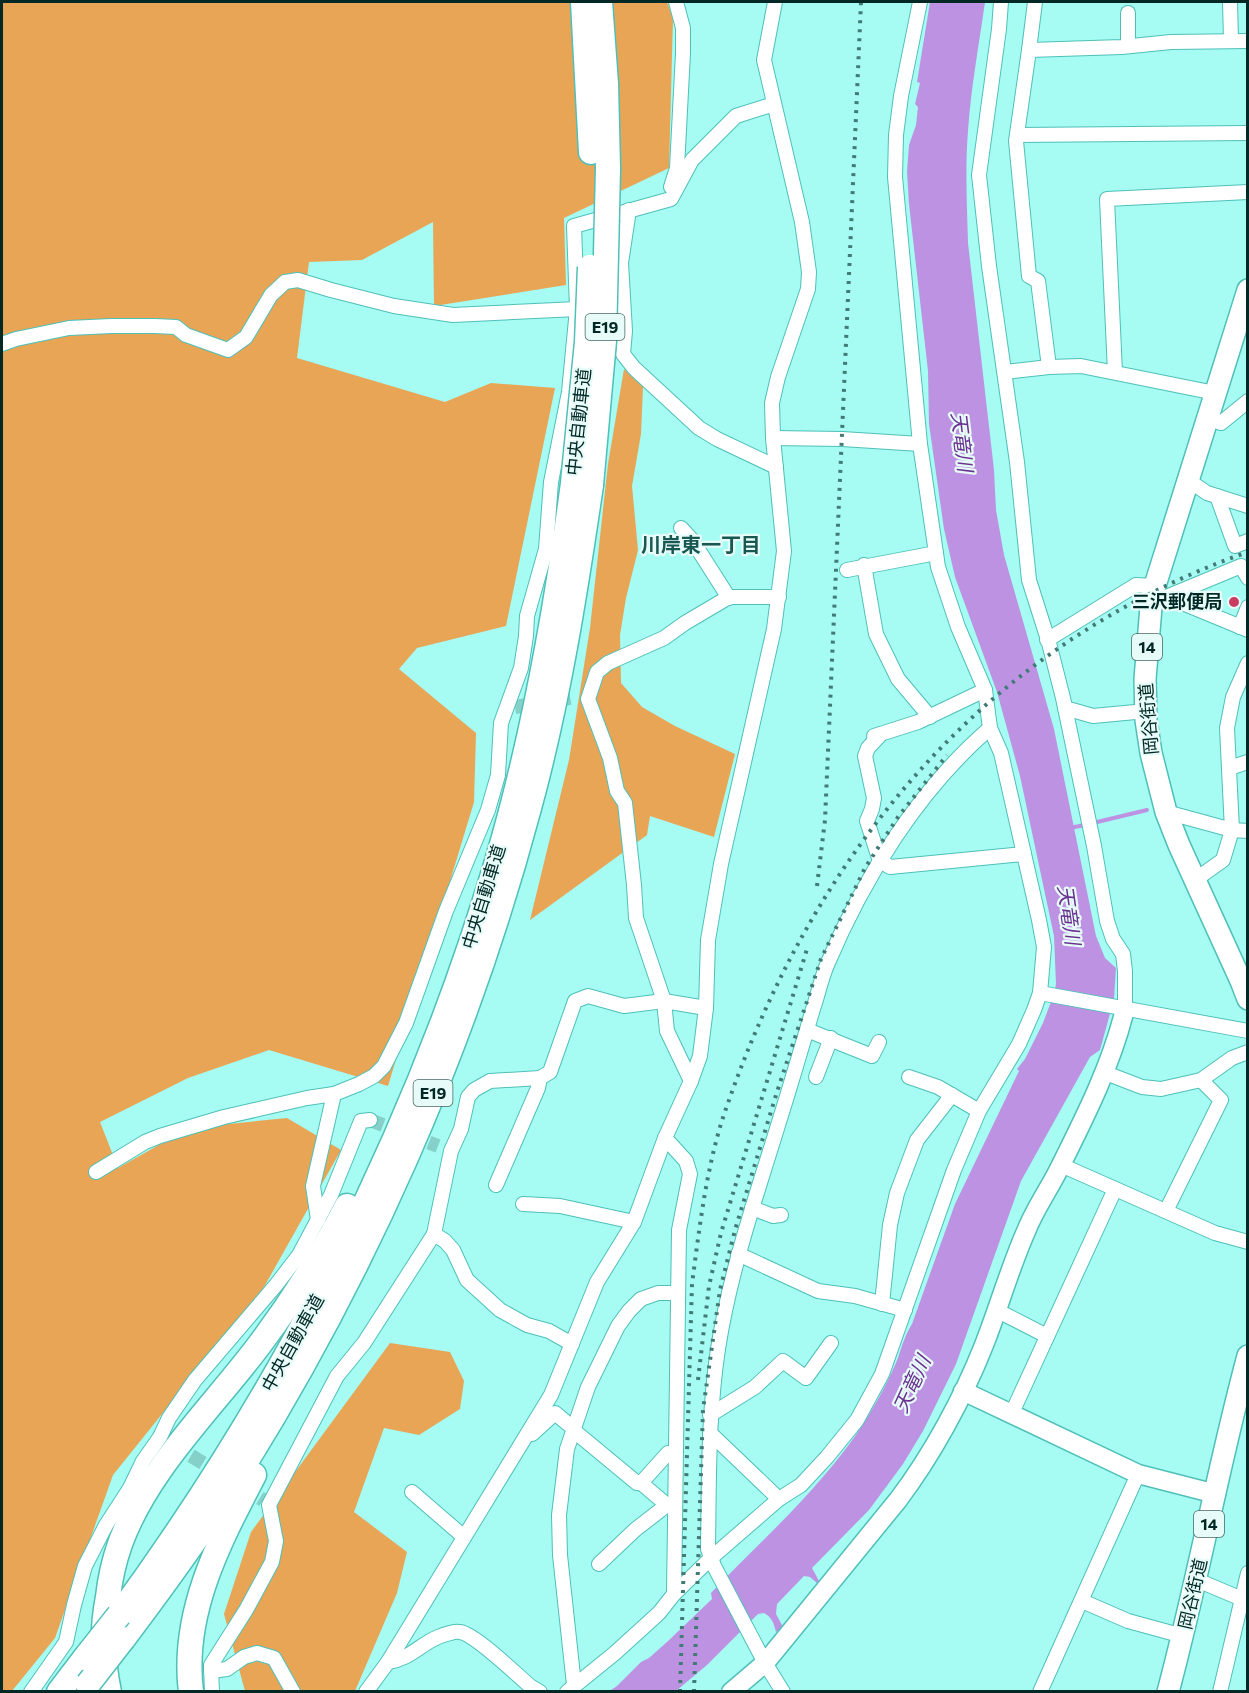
<svg xmlns="http://www.w3.org/2000/svg" width="1249" height="1693" font-family="Commissioner,'Noto Sans JP',sans-serif">
  <rect width="100%" height="100%" fill="#a6fbf3"/>
  <g fill="#e8a556">
    <path d="M2 2H667L673 18 669 168 564 218 566 285 434 306 433 222 362 260 309 262 297 358 445 402 491 383 555 388 506 626 417 648 399 669 476 733 474 802 388 1086 269 1050 188 1078 100 1122 118 1168 189 1128 287 1118 341 1150 264 1287 113 1475 55 1638 12 1691 2 1692Z"/>
    <path d="M624 369 643 387 641 434 632 486 638 550 626 598 620 635 621 683 642 707 675 726 735 754 714 837 650 816 647 835 530 920 569 760 590 628 608 464Z"/>
    <path d="M390 1343 450 1352 464 1381 460 1409 419 1435 384 1428 354 1512 407 1552 397 1593 355 1691H245L224 1614 251 1532Z"/>
  </g>
  <path fill="#be92e3" d="M930 2H985C979 45 971 87 968 131 965 168 967 205 968 243L994 470 996 510 1004 555 1054 729 1096 936 1105 958 1116 968 1114 999 1100 1050 1090 1057 1021 1181 956 1364 923 1431 903 1464 869 1510 812 1568 819 1581 817 1583 810 1577 804 1576 777 1604 776 1614 783 1627 776 1632C774 1624 772 1617 764 1613L758 1614 707 1665 676 1691 608 1692 617 1686 641 1662 649 1658 667 1642 712 1599 711 1593C764 1538 822 1487 864 1423 877 1402 889 1380 898 1358 902 1346 905 1335 912 1324L955 1204 1019 1071 1017 1069 1025 1059 1043 1023 1054 994 1056 984 1054 936 1020 776 997 692 955 577 944 529 929 424 928 371 909 204 907 172 909 145 916 125 918 107 915 104 920 83 917 82Z"/>
  <g fill="none" stroke-linecap="round" stroke-linejoin="round">
    <g stroke="#be92e3" stroke-width="4">
      <path d="M1093 823 1147 810"/>
      <path d="M1069 828 1085 825"/>
    </g>
    <g stroke="#85d1ca" stroke-width="14" stroke-dasharray="14 7" stroke-linecap="butt">
      <path d="M515 707 576 697"/>
      <path d="M370 1120 438 1146"/>
      <path d="M173 1445 221 1474"/>
      <path d="M242 1487 263 1500"/>
    </g>
    <g stroke="#4ec0b8" stroke-width="16">
      <g id="street">
        <path d="M1001 2 999 29 979 175 989 266 1017 462 1029 580 1049 643 1063 698 1094 846 1107 921 1113 939 1123 954 1125 971V1009"/>
        <path d="M1230 2 1231 40"/>
        <path d="M1128 46V13"/>
        <path d="M1029 50 1035 2"/>
        <path d="M1017 135 1248 133"/>
        <path d="M671 187 677 168 683 53V28L676 2"/>
        <path d="M629 210 621 263 625 331 623 354 634 368 699 428 717 439 776 467"/>
        <path d="M2 344 16 339 69 328 111 326H155L176 327 186 335 228 350 246 337 271 295 285 282 298 280 331 290 394 306 453 315 577 309"/>
        <path d="M1049 367 1038 281 1029 276 1016 141 1029 50 1122 47 1171 42 1248 41"/>
        <path d="M1005 372 1049 367 1081 366 1215 393"/>
        <path d="M1115 372 1107 199 1248 192"/>
        <path d="M1208 418 1221 423 1248 401"/>
        <path d="M773 438 842 439 920 444"/>
        <path d="M1188 480 1207 493 1248 506"/>
        <path d="M1217 496 1235 546 1248 541"/>
        <path d="M681 528 692 540 729 598"/>
        <path d="M864 565 876 634 898 679 930 717"/>
        <path d="M847 570 936 553"/>
        <path d="M1152 595 1185 604 1248 630"/>
        <path d="M1164 598 1241 566 1248 578"/>
        <path d="M1240 627 1248 607"/>
        <path d="M1047 640 1136 585 1154 586"/>
        <path d="M1065 708 1093 716 1146 711"/>
        <path d="M881 734 868 748 865 756 874 798 872 809 867 821 880 861 890 867 1024 854"/>
        <path d="M874 736 918 722 985 690"/>
        <path d="M1229 768 1248 762"/>
        <path d="M1166 812 1232 830 1248 831"/>
        <path d="M1195 880 1223 860 1232 830 1227 728 1233 697 1248 663"/>
        <path d="M1040 993 1248 1031"/>
        <path d="M807 1030 872 1056 879 1042"/>
        <path d="M1103 1072 1142 1087 1161 1089 1201 1080 1232 1058 1248 1052"/>
        <path d="M816 1077 831 1038"/>
        <path d="M909 1077 938 1087 979 1111"/>
        <path d="M691 1081 667 1031 664 1001 636 918 634 885 625 803 617 791 610 758 588 699 597 672 608 663 664 638 685 623 729 597H779"/>
        <path d="M665 1138 686 1161 690 1174 679 1230 674 1594"/>
        <path d="M1061 1165 1215 1233 1248 1242"/>
        <path d="M96 1172 145 1142 160 1136 224 1117 307 1098 334 1094 359 1084 374 1076 384 1066 406 1023 446 911 488 810 498 775 501 723 521 668 526 636 527 616 546 549 551 482 569 392 577 309 574 226 671 199 692 160 736 116 774 104"/>
        <path d="M496 1185 538 1088 540 1078 550 1072 575 1001 588 996 624 1006 664 1001 706 1008"/>
        <path d="M523 1204 560 1206 634 1222"/>
        <path d="M752 1208 773 1216 781 1215"/>
        <path d="M1166 1211 1221 1100 1201 1080"/>
        <path d="M318 1220 313 1186 334 1094"/>
        <path d="M434 1234 445 1241 453 1250 467 1280 500 1310 527 1325 549 1331 572 1344"/>
        <path d="M738 1254 818 1291 855 1296 905 1310"/>
        <path d="M882 1304 890 1225 897 1193 917 1140 952 1095"/>
        <path d="M996 1310 1047 1336"/>
        <path d="M710 1415 755 1387 783 1361 806 1378 831 1343"/>
        <path d="M1011 1415 1115 1189"/>
        <path d="M573 1430 637 1483H641"/>
        <path d="M710 1433 779 1499"/>
        <path d="M532 1434 555 1413 573 1428"/>
        <path d="M412 1492 464 1537"/>
        <path d="M675 1505H667L641 1483 668 1453H676"/>
        <path d="M599 1564 636 1529 667 1505"/>
        <path d="M1197 1580 1242 1599"/>
        <path d="M1082 1601 1128 1621 1183 1636"/>
        <path d="M388 1662C410 1659 419 1645 438 1637 443 1635 455 1631 460 1632 475 1634 517 1675 530 1686L540 1692"/>
        <path d="M211 1671 227 1669 244 1657 257 1653 274 1658 293 1692"/>
        <path d="M574 1685 560 1555 559 1515 567 1449 588 1387 618 1326 629 1311 641 1299 658 1293H678"/>
        <path d="M31 1692 66 1642 74 1605 85 1566 106 1525 130 1488 143 1461 160 1437 169 1418 195 1380 276 1285 299 1255 331 1195 361 1121 370 1120"/>
        <path d="M212 1692 211 1665 246 1610 272 1562 276 1541 269 1505 337 1376 364 1343 434 1234 451 1151 461 1129 468 1097 474 1090 490 1081 540 1078"/>
        <path d="M366 1692 388 1662 551 1395 597 1282 634 1222 665 1138 691 1081 700 1056 706 1008 708 940 721 864 774 629 784 551 773 438 772 403 778 377 808 289 809 272 802 222 764 60 775 2"/>
        <path d="M567 1692 615 1653 659 1613 674 1594 711 1558 779 1499 801 1485 827 1457 857 1420 882 1374 954 1170 979 1111 1019 1044 1034 1010 1040 993 1044 947 1039 920 1001 753 990 728 985 690 958 627 938 567 920 444 895 177 896 135 901 96 920 2"/>
        <path d="M783 1692 765 1663 714 1566 708 1549C709 1482 708 1415 718 1349 730 1271 756 1197 779 1122 791 1084 802 1046 813 1009 818 995 821 979 827 965 863 879 918 790 990 728"/>
        <path d="M1040 1692 1138 1474"/>
        <path d="M1220 1692 1248 1573"/>
      </g>
    </g>
    <g stroke="#4ec0b8" stroke-width="21">
      <g id="secondary">
        <path d="M963 1391 1138 1474 1216 1494"/>
        <path d="M731 1692 765 1663 898 1500C932 1455 963 1398 984 1345 999 1307 1010 1267 1027 1229 1036 1207 1051 1186 1061 1165 1086 1115 1112 1063 1125 1009"/>
      </g>
    </g>
    <g stroke="#4ec0b8" stroke-width="24">
      <g id="primary">
        <path d="M1248 290 1152 595 1145 679 1146 720 1151 753 1166 812 1179 845 1241 981 1248 999"/>
        <path d="M1168 1692C1198 1580 1218 1467 1248 1356"/>
      </g>
    </g>
    <g stroke="#4ec0b8" stroke-width="27">
      <g id="highway">
        <path d="M583 2 591 152"/>
        <path d="M600 2 606 84 608 168"/>
        <path d="M119 1615C285 1388 415 1135 496 865 533 741 556 612 573 483"/>
        <path d="M123 1639C160 1590 196 1541 229 1489 362 1280 465 1048 529 808 558 702 575 594 591 485"/>
        <path d="M59 1692 85 1658"/>
        <path d="M109 1692C102 1660 102 1628 108 1597 110 1579 114 1561 120 1544 147 1469 213 1407 260 1344 293 1300 322 1254 347 1206"/>
        <path d="M191 1692C181 1613 219 1542 254 1475"/>
      </g>
    </g>
    <use href="#street" stroke="#fff" stroke-width="14"/>
    <use href="#secondary" stroke="#fff" stroke-width="18"/>
    <use href="#primary" stroke="#fff" stroke-width="21"/>
    <use href="#highway" stroke="#fff" stroke-width="24"/>
    <g stroke="#427b76" stroke-width="4" stroke-dasharray="3 6" stroke-linecap="butt">
      <path d="M817 886 825 820 861 2"/>
      <path d="M698 1380 709 1286 721 1233 807 949"/>
      <path d="M680 1692 692 1284C700 1224 707 1160 728 1103 817 848 988 643 1248 552"/>
      <path d="M694 1692 703 1410 720 1290 735 1230 776 1095 821 959 865 868 898 817 947 755"/>
    </g>
    <g stroke="#4ec0b8" stroke-width="27" stroke-linecap="butt">
      <g id="highway-bridge">
        <path d="M573 483 587 342 590 267"/>
        <path d="M591 485 604 341 608 168"/>
        <path d="M85 1658 119 1615"/>
        <path d="M88 1684 123 1639"/>
      </g>
    </g>
    <use href="#highway-bridge" stroke="#fff" stroke-width="24"/>
  </g>
  <circle fill="#cb3c63" stroke="#e7fbf8" stroke-width="2" cx="1234" cy="602" r="6"/>
  <g text-anchor="middle" stroke-width="4.5" stroke-linejoin="round" paint-order="stroke">
    <g fill="#e7fbf8" stroke="#476765" stroke-width="1.5">
      <rect x="585.5" y="314" width="39" height="26" rx="4.5"/>
      <rect x="1132" y="634" width="30" height="26" rx="4.5"/>
      <rect x="413.5" y="1080" width="39" height="26" rx="4.5"/>
      <rect x="1194" y="1511" width="30" height="26" rx="4.5"/>
    </g>
    <g font-size="16" font-weight="bold" fill="#022826">
      <text x="605" y="333">E19</text>
      <text x="1147" y="653">14</text>
      <text x="433" y="1099">E19</text>
      <text x="1209" y="1530">14</text>
    </g>
    <g font-size="18" fill="#022826" stroke="#e7fbf8">
      <text transform="translate(579 422) rotate(-84)" y="6">中央自動車道</text>
      <text transform="translate(1149 719) rotate(-95)" y="6">岡谷街道</text>
      <text transform="translate(484 897) rotate(-73)" y="6">中央自動車道</text>
      <text transform="translate(293 1343) rotate(-61)" y="6">中央自動車道</text>
      <text transform="translate(1193 1594) rotate(-77)" y="6">岡谷街道</text>
    </g>
    <g font-size="18" font-weight="bold" fill="#022826" stroke="#e7fbf8" text-anchor="end">
      <text x="1222" y="608">三沢郵便局</text>
    </g>
    <g font-size="20" font-style="italic" fill="#6a3190" stroke="#e7fbf8">
      <text transform="translate(962 442) rotate(83)" y="7">天竜川</text>
      <text transform="translate(1069 915) rotate(82)" y="7">天竜川</text>
      <text transform="translate(912 1384) rotate(-65)" y="7">天竜川</text>
    </g>
    <g font-size="20" font-weight="bold" fill="#195753" stroke="#e7fbf8">
      <text x="701" y="552">川岸東一丁目</text>
    </g>
  </g>
  <rect width="1249" height="1693" fill="none" stroke="#022826" stroke-width="6"/>
</svg>
